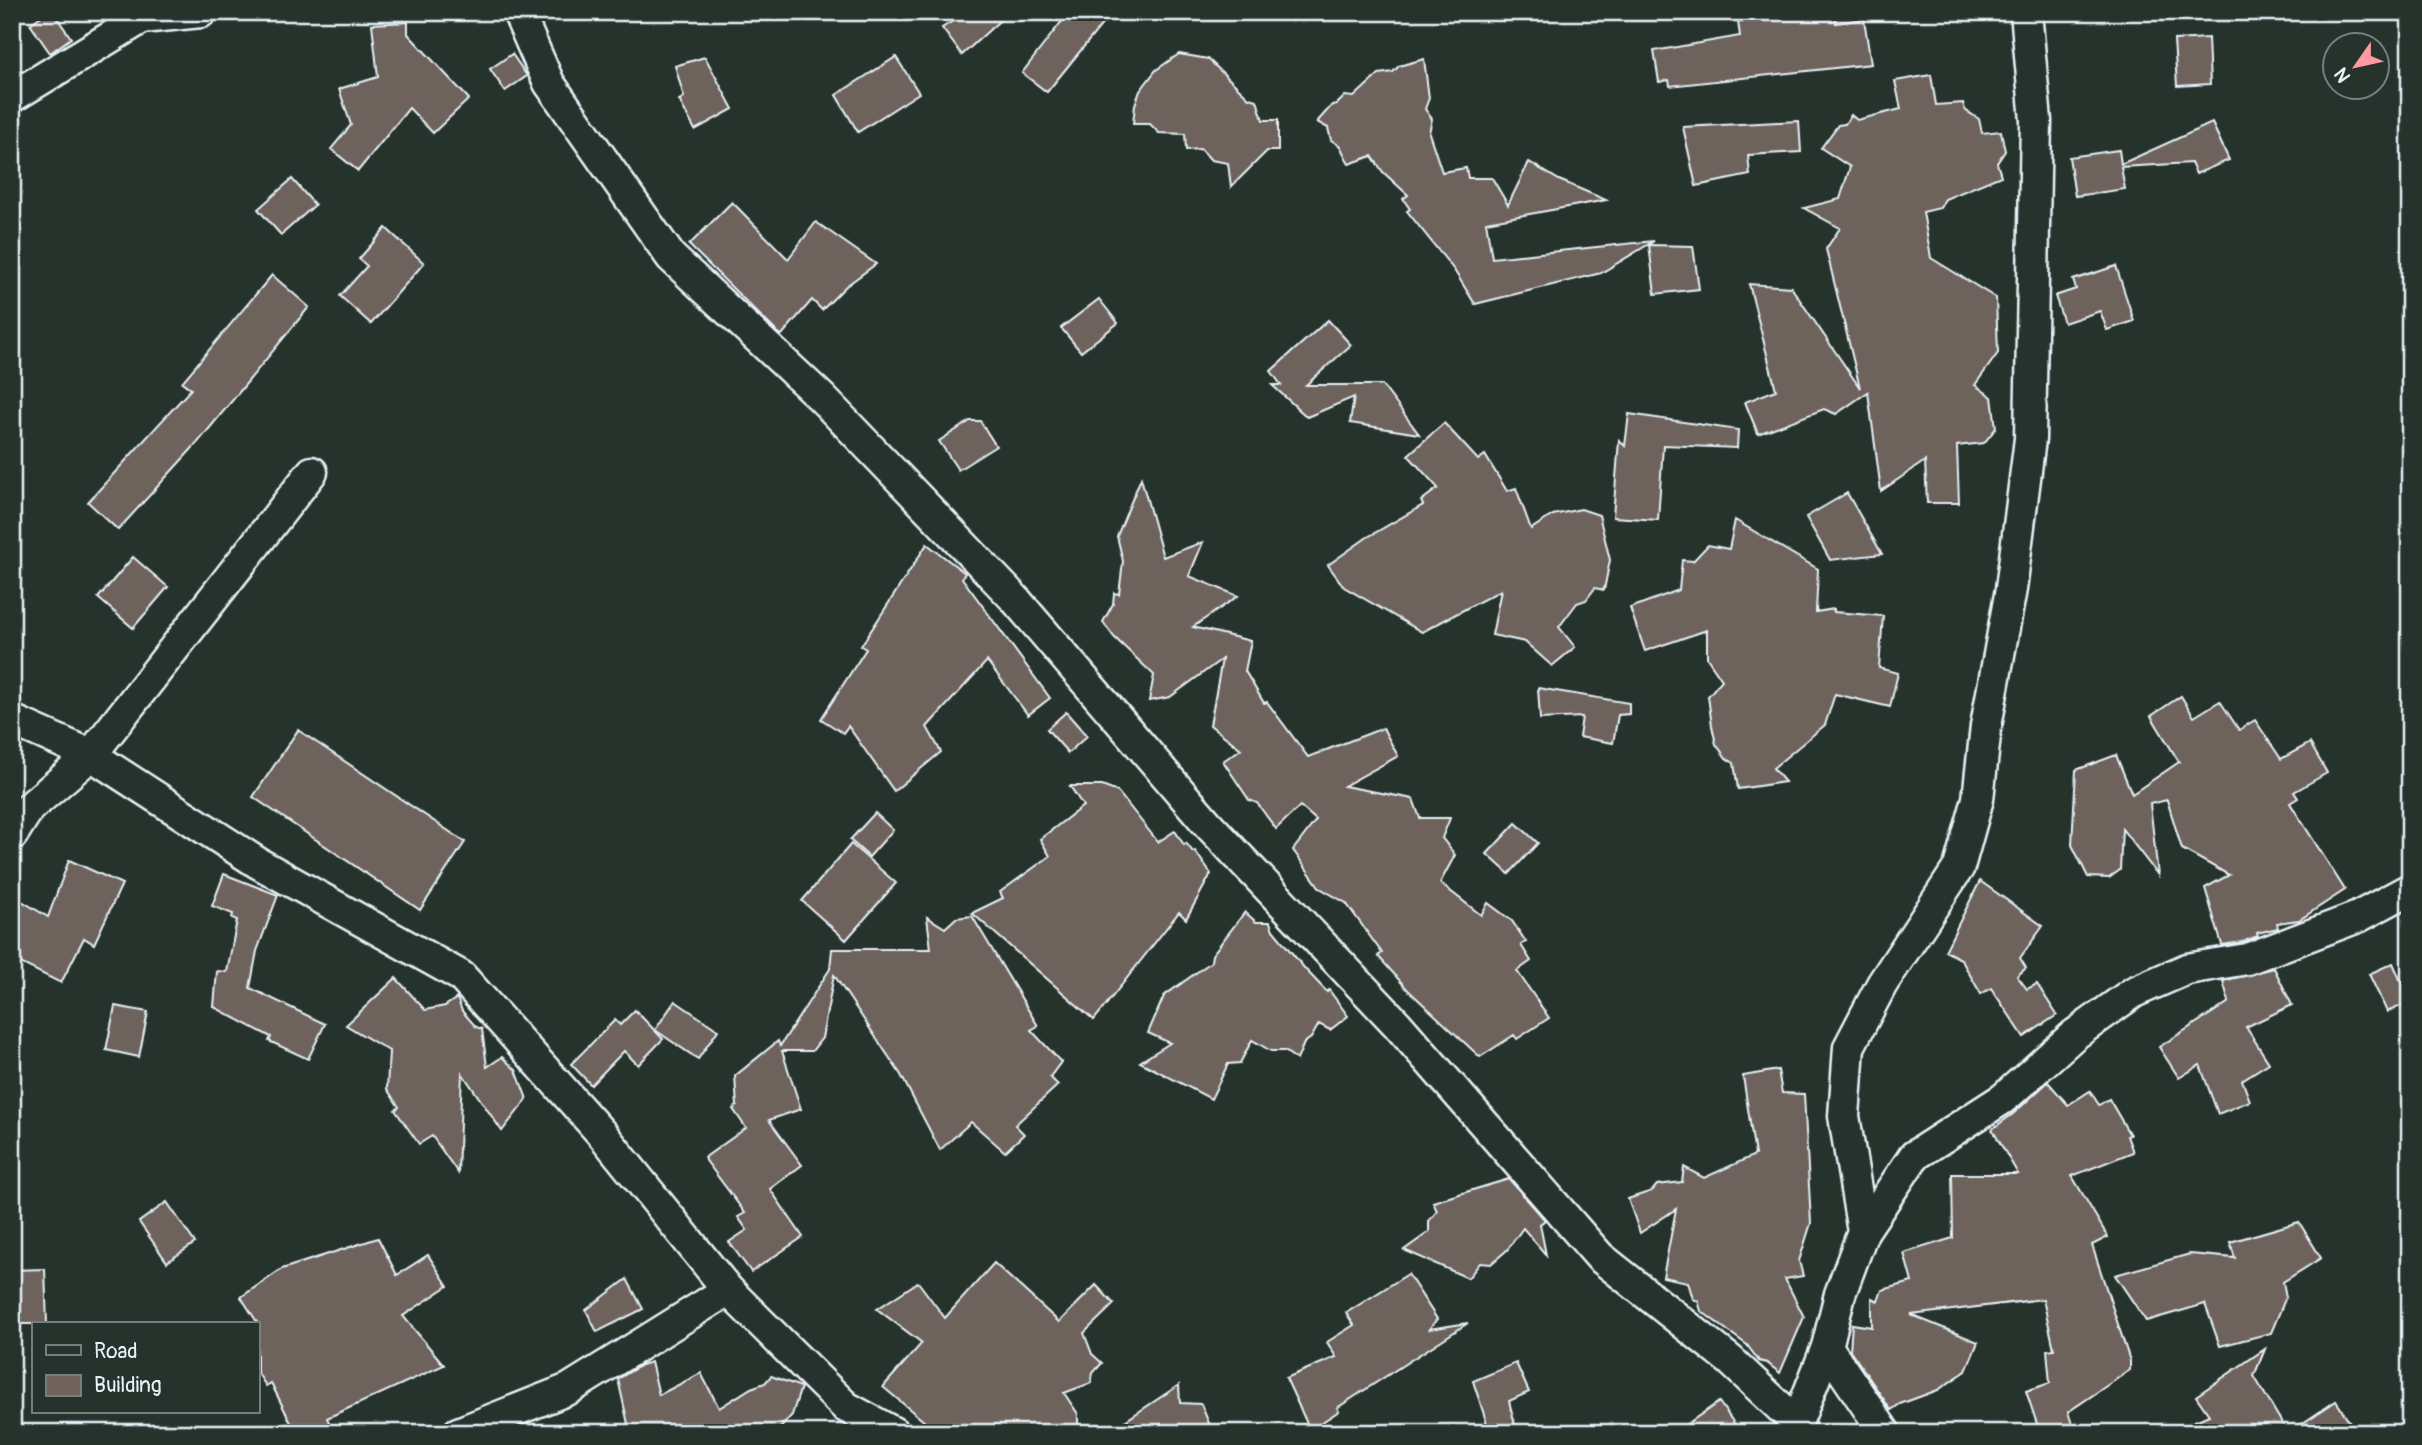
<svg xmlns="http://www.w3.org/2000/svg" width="2422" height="1445" font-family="Pangolin,sans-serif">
  <rect width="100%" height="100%" fill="#26332d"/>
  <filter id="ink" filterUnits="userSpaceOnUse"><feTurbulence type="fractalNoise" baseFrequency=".0143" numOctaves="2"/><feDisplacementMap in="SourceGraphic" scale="14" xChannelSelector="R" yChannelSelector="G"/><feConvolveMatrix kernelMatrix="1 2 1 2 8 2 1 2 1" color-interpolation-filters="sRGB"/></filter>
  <g filter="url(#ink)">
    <g fill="#6e625b" stroke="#e8f1f8" stroke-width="2">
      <path d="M47 12H53L71 38 50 53 30 24Z"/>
      <path d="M967 12H1009L962 55 942 28Z"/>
      <path d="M1069 12H1112L1047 92 1022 73Z"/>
      <path d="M1813 12H1835L1836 23 1864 19 1871 64 1670 86 1669 80 1659 82 1654 51 1740 36 1738 22Z"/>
      <path d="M408 22V34L469 99 433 133 409 108 358 171 331 149 351 125 339 89 378 77 372 24Z"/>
      <path d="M2208 38 2210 84 2177 86 2174 40Z"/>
      <path d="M512 54 527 76 505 91 490 69Z"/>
      <path d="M1179 54 1208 59 1249 98 1257 100 1263 120H1278V151H1267L1231 187 1228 163 1211 160 1201 149 1186 150 1185 134 1159 133 1150 124H1133L1135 105 1140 91 1156 70Z"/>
      <path d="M705 57 733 109 695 130 679 100 684 97 675 66Z"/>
      <path d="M896 57 919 93 858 132 836 95Z"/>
      <path d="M1424 59 1429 98 1425 109 1432 119 1429 133 1442 172 1466 168 1468 178H1492L1508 205 1529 162 1559 180 1606 200 1486 222 1492 258 1654 241 1601 273 1475 304 1454 270 1407 211 1410 209 1403 199 1408 195 1383 172 1372 156 1349 164 1340 146 1331 140 1328 128 1317 122 1332 105 1337 104 1345 96 1354 97 1379 74 1393 72 1399 66Z"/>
      <path d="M1931 75 1936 105 1963 103 1965 110 1979 119 1982 133 2001 131 2005 151 1997 163 2001 176 1945 199 1940 208 1923 212 1931 258 1996 298 1998 353 1975 385 1992 397 1996 428 1984 443 1957 446 1959 503H1927L1925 461 1881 491 1868 392 1836 414 1824 409 1758 434 1745 402 1776 390 1749 284 1791 287 1860 388 1826 249 1840 228 1804 208 1840 199 1850 167 1821 148 1838 125 1845 124 1851 115 1857 120 1901 109 1895 81Z"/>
      <path d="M1799 121 1801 152 1748 155 1750 175 1696 186 1683 127Z"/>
      <path d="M2212 123 2229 160 2196 174 2191 163 2121 167 2125 189 2075 196 2069 157 2119 150 2121 164Z"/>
      <path d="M292 179 315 205 281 235 258 209Z"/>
      <path d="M732 202 788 259 816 222 876 264 846 286 822 310 812 300 781 336 689 245Z"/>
      <path d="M386 228 424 263 371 324 340 296 367 266 359 259Z"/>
      <path d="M1649 245 1693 246 1699 289 1655 294Z"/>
      <path d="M2116 266 2134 321 2107 330 2100 311 2064 323 2055 296 2076 289 2073 280Z"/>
      <path d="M272 275 309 307 199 441 118 530 88 502 191 389 182 382Z"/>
      <path d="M1099 299 1118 323 1081 352 1061 328Z"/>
      <path d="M1328 320 1351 345 1306 385H1382L1419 434 1350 423 1354 397 1307 417 1272 385H1281L1271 371Z"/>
      <path d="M1629 414 1738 430 1737 448 1663 445 1658 520 1613 517 1619 440 1625 446Z"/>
      <path d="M970 421H980L996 446 958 470 939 441Z"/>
      <path d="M1444 423 1478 460 1485 455 1507 491 1516 488 1531 529 1553 515 1581 509 1599 515 1610 560 1604 590 1595 588 1586 600 1577 603 1559 627 1575 647 1552 666 1525 642 1492 635 1501 590 1422 632 1344 587 1328 565 1366 538 1423 505 1421 501 1438 488 1408 455Z"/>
      <path d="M1141 478 1163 557 1203 542 1189 576 1238 596 1193 627 1251 641 1245 671 1264 703 1267 702 1308 757 1383 728 1398 756 1344 786 1413 799 1420 818H1450L1442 838 1455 855 1440 883 1481 915 1488 903 1512 921 1526 942 1521 945 1531 961 1517 971 1549 1018 1517 1039 1514 1035 1480 1057 1408 990 1378 956 1382 953 1346 903 1320 888 1293 850 1316 820 1300 806 1276 829 1257 803 1249 800 1223 761 1241 749 1210 725 1222 659 1170 697 1149 701 1154 675 1114 637 1103 622 1113 604 1114 593 1119 594 1123 561 1117 536Z"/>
      <path d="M1847 493 1882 554 1830 560 1806 517Z"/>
      <path d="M1735 520 1818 569 1816 612 1834 609V612L1883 616 1879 668 1898 673 1890 707 1835 694 1825 725 1773 768 1785 782 1738 789 1734 763 1726 758 1716 744 1712 726 1708 696 1722 680 1707 658V630L1645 651 1630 608 1679 590 1682 560 1693 561 1708 545 1729 549Z"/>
      <path d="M927 544 965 573 962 578 1050 698 1028 715 987 661 927 727 941 752 894 791 848 726 843 733 821 719 866 649 861 646Z"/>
      <path d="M133 557 168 587 133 628 98 598Z"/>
      <path d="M1538 688 1629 703V714L1618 715 1613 743 1579 737 1582 717 1540 719Z"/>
      <path d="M2181 696 2194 717 2220 701 2239 730 2255 720 2281 759 2310 743 2327 773 2294 792 2298 798 2290 803 2345 890 2299 920 2277 923 2278 928 2257 933 2258 936 2242 942 2222 945 2205 888 2229 875 2182 849 2167 800 2150 804 2158 875 2122 829 2120 870 2109 878 2088 877 2072 845 2076 770 2116 755 2132 794 2179 762 2151 716Z"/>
      <path d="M1066 712 1087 736 1068 753 1047 729Z"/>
      <path d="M298 730 465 842 420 910 253 797Z"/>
      <path d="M1070 786H1102L1118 792 1158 842 1175 831 1184 845 1186 843 1193 852 1195 851 1211 874 1186 919 1179 912 1094 1020 972 913 1003 898 1000 892 1050 856 1040 839 1083 806Z"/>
      <path d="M875 813 893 830 869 857 850 840Z"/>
      <path d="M1516 823 1538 843 1509 874 1487 854Z"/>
      <path d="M851 844 896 883 846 940 802 901Z"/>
      <path d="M69 860 122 884 94 944 84 938 61 983 12 959V895L48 917Z"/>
      <path d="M224 874 278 895 257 951 250 988 325 1024 308 1059 269 1041 271 1037 214 1007 217 971 227 972 237 920 232 918 233 914 212 906Z"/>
      <path d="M1980 881 2043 926 2020 958 2026 968 2017 976 2027 989 2037 984 2057 1015 2024 1037 1991 988 1981 994 1961 959 1945 951Z"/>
      <path d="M1245 912 1256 922H1270L1273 930 1305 969 1327 992 1329 990 1348 1016 1330 1030 1319 1024 1311 1038 1304 1043 1297 1060 1285 1051H1271L1252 1040 1240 1063 1228 1064 1211 1099 1140 1062 1170 1043 1148 1033 1164 996 1211 962 1212 955Z"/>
      <path d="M972 916 1038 1026 1031 1030 1061 1062 1050 1077 1058 1085 1015 1125 1024 1134 1005 1152 971 1122 940 1150 901 1075 834 975 822 1038 812 1051H782L801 1109 769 1120 802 1165 770 1189 803 1237 751 1272 729 1242 747 1230 738 1217 745 1213 704 1158 746 1128 733 1109 737 1106 735 1076 778 1041 780 1046 830 969 832 949H931L927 917 945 928 956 918Z"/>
      <path d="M2393 963 2410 1002 2387 1012 2369 974Z"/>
      <path d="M2274 968 2292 1005 2246 1027 2269 1063 2242 1080 2250 1101 2218 1114 2200 1065 2179 1078 2159 1047 2229 1002 2223 981Z"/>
      <path d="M396 978 425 1010 445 1006 457 998 462 1011 476 1027 482 1029 487 1067 502 1057 516 1070 527 1099 502 1131 462 1073 458 1173 432 1136 419 1144 395 1110 399 1107 387 1089 389 1051 346 1025Z"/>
      <path d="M675 1001 718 1030 698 1059 655 1030Z"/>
      <path d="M115 1006 148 1012 139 1057 106 1050Z"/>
      <path d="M635 1010 663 1039 638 1065 624 1051 591 1085 571 1064 615 1020 620 1025Z"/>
      <path d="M1778 1070 1782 1093 1804 1094 1811 1223 1799 1261 1803 1276 1785 1279 1804 1317 1780 1373 1767 1363 1759 1361 1747 1345 1701 1311 1698 1301 1693 1299 1688 1282 1663 1277 1676 1209 1640 1233 1628 1199 1652 1191 1657 1185 1682 1182 1684 1167 1704 1178 1755 1155 1743 1076Z"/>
      <path d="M2048 1082 2068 1105 2090 1091 2099 1105 2109 1099 2130 1135 2127 1136 2133 1152 2072 1176 2108 1237 2092 1245 2130 1361V1370L2068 1412 2073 1427 2055 1433H2040L2026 1391 2050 1383 2047 1350 2054 1349 2043 1299 1911 1315 1978 1342 1966 1371 1938 1390 1900 1404 1891 1410 1850 1350 1852 1324 1872 1327V1298L1878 1301 1882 1290 1912 1282 1904 1253 1953 1238 1952 1174H2018L1992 1129 2013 1114Z"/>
      <path d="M1509 1179 1545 1220 1540 1224 1546 1255 1523 1228 1507 1250 1491 1264 1480 1263 1468 1278 1404 1250 1429 1232V1221L1437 1211 1433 1202Z"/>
      <path d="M167 1202 195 1243 167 1262 139 1222Z"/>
      <path d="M2299 1222 2321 1258 2283 1282 2286 1297 2271 1333 2220 1346 2205 1304 2146 1321 2115 1275 2190 1254 2235 1258 2230 1242Z"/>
      <path d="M378 1238 397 1275 428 1255 448 1286 403 1316 444 1365 327 1418 334 1433H296L271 1383 266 1386 257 1372V1322L241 1297 282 1269Z"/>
      <path d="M994 1263 1059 1322 1096 1285 1114 1304 1084 1333 1092 1354 1102 1363 1093 1373 1091 1383 1064 1393 1078 1414V1433H938L883 1387 922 1343 877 1309 918 1282 945 1318Z"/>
      <path d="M45 1269 47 1324H12V1270Z"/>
      <path d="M1408 1274 1437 1319 1429 1329 1468 1323 1337 1408 1339 1411 1310 1430 1286 1378 1336 1357 1327 1342 1354 1325 1346 1313Z"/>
      <path d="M627 1279 643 1309 597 1332 586 1310Z"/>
      <path d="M2265 1349 2254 1376 2288 1433 2336 1401 2357 1433H2167L2209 1415 2196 1396Z"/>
      <path d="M651 1362 659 1395 701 1373 719 1408 751 1388 765 1383 771 1376 801 1387 792 1415 776 1433H630L618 1379 641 1365Z"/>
      <path d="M1516 1363 1529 1392 1509 1401 1517 1433H1490L1473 1381Z"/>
      <path d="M1179 1385 1180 1403 1201 1404 1213 1433H1107Z"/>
      <path d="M1719 1402 1741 1433H1674Z"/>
    </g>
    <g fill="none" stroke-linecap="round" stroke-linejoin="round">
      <g stroke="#e8f1f8" stroke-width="35">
        <g id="street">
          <path d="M518 12 549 83 671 257 822 398 1015 599 1207 823 1397 1024 1600 1257 1730 1360 1797 1423 1798 1433"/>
          <path d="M12 97 142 18 201 12"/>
          <path d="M12 720 91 755 258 863 461 976 603 1135 728 1290 846 1407 894 1433"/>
          <path d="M12 835 29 808 91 755 312 472"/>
          <path d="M1863 1232 1914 1156 2004 1098 2074 1035 2134 992 2187 969 2247 959 2358 917 2410 889"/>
          <path d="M1827 1347 1885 1433"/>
          <path d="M458 1433 569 1389 728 1290"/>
          <path d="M1793 1433 1827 1347 1840 1294 1863 1232 1844 1116 1849 1047 1882 984 1959 867 1978 799 1986 726 2011 589 2030 439 2036 121 2026 12"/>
        </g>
      </g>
      <use href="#street" stroke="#26332d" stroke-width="30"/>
    </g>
  </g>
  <rect width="2422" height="1445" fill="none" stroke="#26332d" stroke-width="42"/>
  <rect x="21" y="21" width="2380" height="1403" fill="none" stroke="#e8f1f8" stroke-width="2.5" filter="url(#ink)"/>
  <rect x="32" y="1322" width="228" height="91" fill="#26332d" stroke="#747f7e" stroke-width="2"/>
  <rect x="46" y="1345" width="35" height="10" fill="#26332d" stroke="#747f7e" stroke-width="2"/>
  <text x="94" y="1358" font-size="21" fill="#e8f1f8">Road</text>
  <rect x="46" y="1375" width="35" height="21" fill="#6e625b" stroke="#747f7e" stroke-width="2"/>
  <text x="94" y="1392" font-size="21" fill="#e8f1f8">Building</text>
  <g transform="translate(2356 66) rotate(236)"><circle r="33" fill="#26332d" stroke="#747f7e" stroke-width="2"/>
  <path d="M0-5L12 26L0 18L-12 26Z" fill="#ff9aa2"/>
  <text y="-10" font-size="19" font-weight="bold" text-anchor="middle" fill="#e8f1f8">N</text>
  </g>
</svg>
